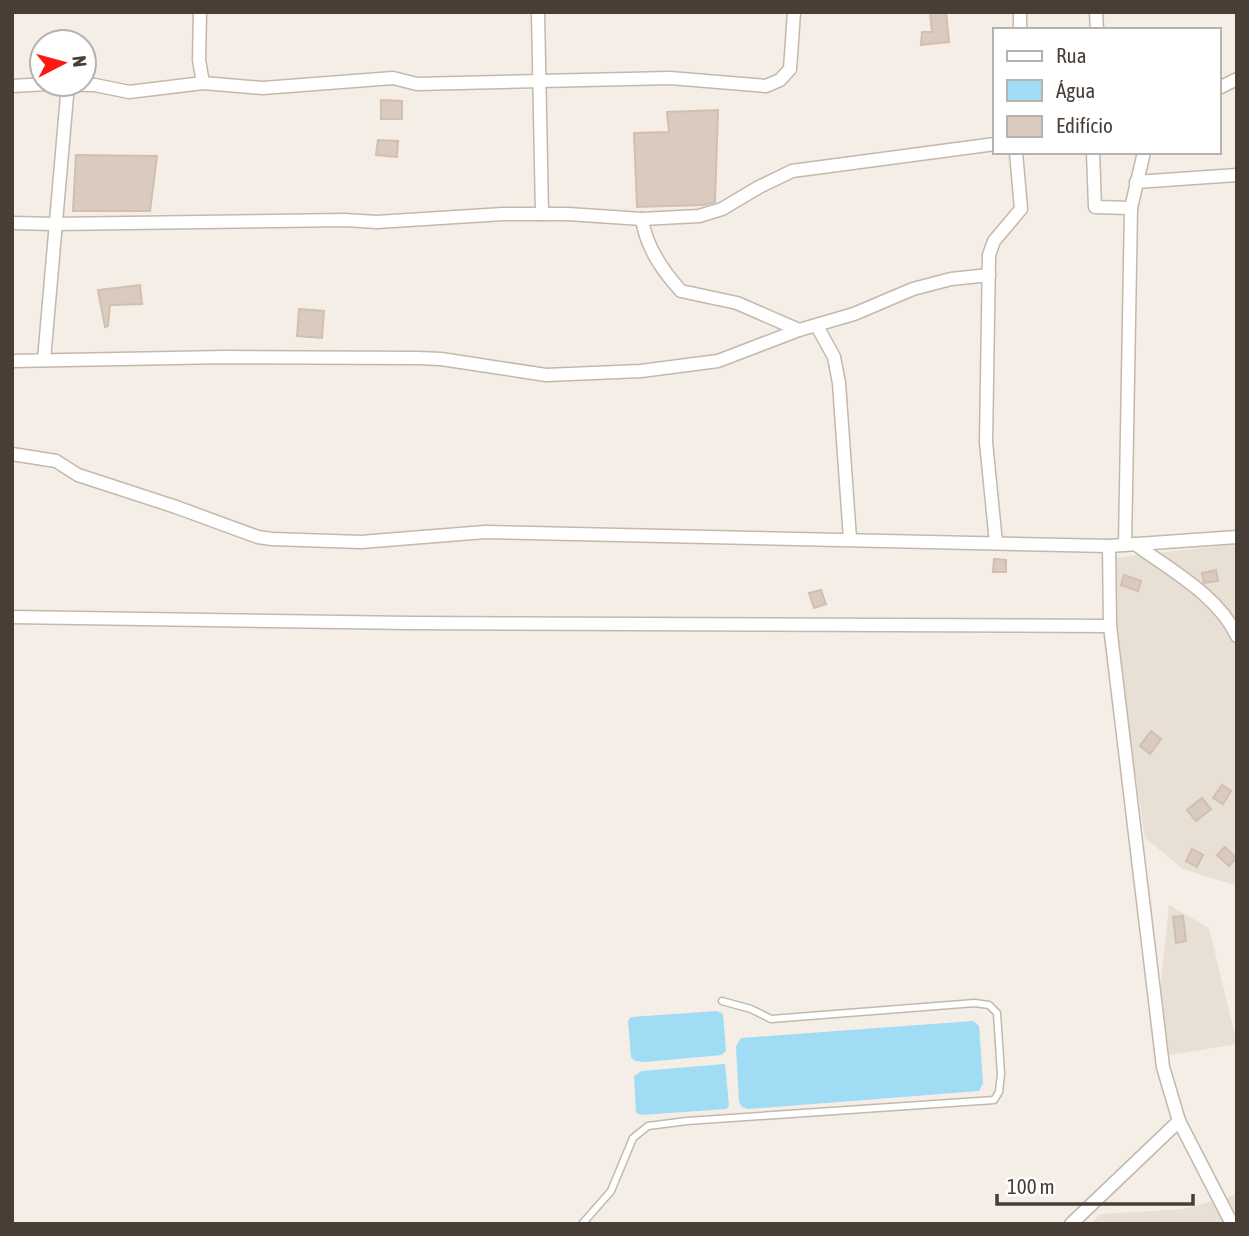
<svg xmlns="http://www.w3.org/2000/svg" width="1249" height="1236" font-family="'Asap Condensed',sans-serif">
  <rect width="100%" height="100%" fill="#f4eee7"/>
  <g fill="#e8e0d5">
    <path d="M1237 544V886L1183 869 1145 838 1103 559Z"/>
    <path d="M1169 905 1209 928 1237 1044 1158 1057 1155 1038Z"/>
    <path d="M1237 1194V1224H1090L1100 1214 1184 1209Z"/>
  </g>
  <g fill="#a0dcf4">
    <path d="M717 1011 723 1014 726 1051 722 1055 645 1062 635 1061 631 1057 628 1021 631 1017Z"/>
    <path d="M973 1021 979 1026 983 1083 979 1091 748 1109 742 1107 739 1102 736 1046 741 1038Z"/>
    <path d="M725 1064 729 1106 726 1109 641 1115 636 1113 634 1076 642 1071Z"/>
  </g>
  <g fill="#d9cbbf" stroke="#d2bfae" stroke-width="2">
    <path d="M930 12H946L949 42 921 45 922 32H932Z"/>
    <path d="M381 100 402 101V119H381Z"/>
    <path d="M718 110 715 202 704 205 637 207 634 133 669 132 667 112Z"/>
    <path d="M378 140 398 141 397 157 376 155Z"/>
    <path d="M76 155 157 156 150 211H73Z"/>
    <path d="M140 285 142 304 110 305 108 326 105 327 98 290Z"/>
    <path d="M299 309 324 311 322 338 297 336Z"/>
    <path d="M994 559 1006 560V572H993Z"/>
    <path d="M1216 570 1218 581 1204 583 1202 573Z"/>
    <path d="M1124 575 1141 581 1138 591 1121 585Z"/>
    <path d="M821 590 826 604 814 608 809 593Z"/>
    <path d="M1151 731 1161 739 1150 754 1140 746Z"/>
    <path d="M1222 785 1231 791 1223 804 1213 798Z"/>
    <path d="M1202 798 1211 809 1196 821 1187 810Z"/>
    <path d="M1225 847 1236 858 1229 866 1217 855Z"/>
    <path d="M1192 849 1203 855 1197 867 1186 861Z"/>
    <path d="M1183 916 1186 941 1176 943 1173 917Z"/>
  </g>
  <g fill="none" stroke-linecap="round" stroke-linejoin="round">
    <g stroke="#c3b8ac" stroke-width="9">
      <path id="lane" d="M582 1224 611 1191 633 1138 648 1126 687 1121 994 1100 999 1092 1001 1074 997 1013 989 1005 975 1003 771 1019 751 1009 722 1001"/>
    </g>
    <g stroke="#c3b8ac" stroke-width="15">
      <g id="street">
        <path d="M200 12 199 60 203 83"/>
        <path d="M538 12 542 214"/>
        <path d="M1096 12 1097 30"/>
        <path d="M1020 30V12"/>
        <path d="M47 84 95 85 129 92 203 83 263 88 393 78 417 84 670 78 766 86 780 80 790 69 794 12"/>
        <path d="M12 86 47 84"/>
        <path d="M1219 88 1237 79"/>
        <path d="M1093 152 1095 207 1131 208"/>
        <path d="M1136 182 1237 175"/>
        <path d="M642 219C646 247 662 270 681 291L737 303 799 330"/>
        <path d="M12 223 54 224 345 220 377 222 503 214H568L642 219 699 216 722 209 759 187 792 171 995 144"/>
        <path d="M817 326 834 357 839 383 850 539"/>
        <path d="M44 360 68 84"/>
        <path d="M12 361 225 357 418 358 441 359 546 375 641 371 718 361 799 330 854 314 913 289 951 279 989 275"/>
        <path d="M12 454 56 461 78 475 176 507 258 537 272 539 361 542 485 532 1109 546 1237 537"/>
        <path d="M996 543 986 442 989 255 994 241 1021 209 1016 152"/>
        <path d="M1135 544C1170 570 1218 595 1237 636"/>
        <path d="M1125 545 1131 208 1144 152"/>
        <path d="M1109 546 1110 626 1163 1067 1179 1121 1232 1224"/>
        <path d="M12 617 411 623 1110 626"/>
        <path d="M1071 1224 1179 1121"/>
      </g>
    </g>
    <use href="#lane" stroke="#fff" stroke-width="6"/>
    <use href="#street" stroke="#fff" stroke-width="12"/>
  </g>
  <rect width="1249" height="1236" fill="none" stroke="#483e35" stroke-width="28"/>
  <rect x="993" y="28" width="228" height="126" fill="#ffffff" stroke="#b6b2ae" stroke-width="2"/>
  <rect x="1007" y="51" width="35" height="10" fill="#ffffff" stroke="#b6b2ae" stroke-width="2"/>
  <text x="1056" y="63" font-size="21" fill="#483e35">Rua</text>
  <rect x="1007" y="80" width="35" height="21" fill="#a0dcf4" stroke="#b6b2ae" stroke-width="2"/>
  <text x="1056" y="98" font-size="21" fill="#483e35">Água</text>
  <rect x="1007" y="116" width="35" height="21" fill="#d9cbbf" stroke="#b6b2ae" stroke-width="2"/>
  <text x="1056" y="133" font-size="21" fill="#483e35">Edifício</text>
  <g transform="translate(63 63) rotate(84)"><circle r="33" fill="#ffffff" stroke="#b6b2ae" stroke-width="2"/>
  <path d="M0-5L12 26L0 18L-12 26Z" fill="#ff1813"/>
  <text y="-10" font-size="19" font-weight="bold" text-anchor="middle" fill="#483e35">N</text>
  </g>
  <path d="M997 1194v10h196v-10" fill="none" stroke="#483e35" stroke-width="3.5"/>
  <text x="1007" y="1194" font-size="21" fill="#483e35" stroke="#ffffff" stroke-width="5" paint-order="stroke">100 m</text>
</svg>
